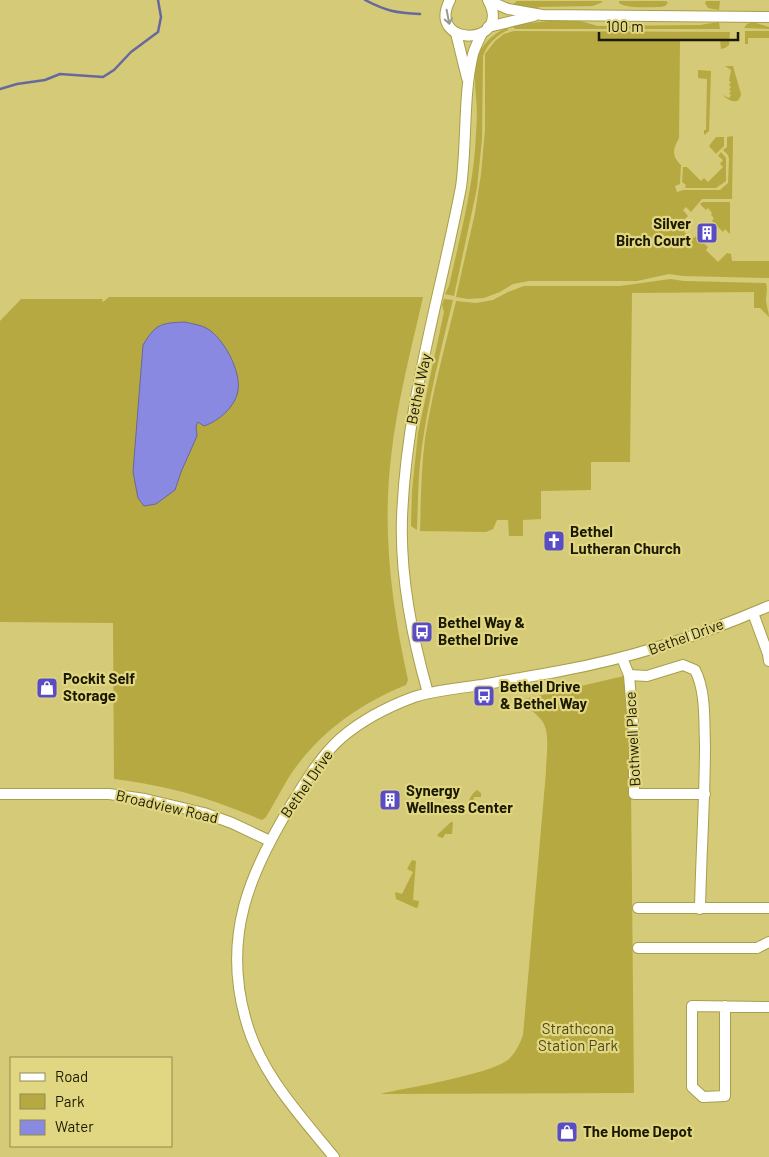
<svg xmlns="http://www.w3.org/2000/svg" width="769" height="1157" font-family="Barlow,sans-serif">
  <rect width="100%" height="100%" fill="#d4ca77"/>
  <g fill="#b6a941">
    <path d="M517 1H601L603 2 593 6 540 7 533 9 512 5Z"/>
    <path d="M619 1H666L668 3 665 6 661 7C650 7 627 9 619 3Z"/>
    <path d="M706 1H720L719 10 708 8 705 3Z"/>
    <path d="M548 21H580L598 26 700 25 719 22 720 29H515L513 27V25Z"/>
    <path d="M753 22 769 27V29L744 28 747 24Z"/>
    <path d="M508 27V30C497 35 487 44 483 56L482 139 477 188 454 296 445 294 449 286C459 241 471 196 475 150 476 133 478 114 476 97 475 84 474 72 477 59 482 43 493 34 508 27Z"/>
    <path d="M514 31 730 32 729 45 725 48 721 49 720 40 680 41 679 138C673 149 671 155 681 165L680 184 675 186 677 192 683 190H720L728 183 729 159 728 155 723 150 727 147V137L733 136 732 199H702L691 212 686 207 683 210 688 216 680 224 686 230 684 232 689 236 690 235 694 238 696 236 708 247 706 250 718 262 727 253 731 254 732 261H769V278L683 276 669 274 637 281H529L513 284 500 292 484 298 468 299 456 297 475 213 481 174 485 130V54L495 41 504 34Z"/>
    <path d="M745 31H769V38H748V44H745Z"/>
    <path d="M725 66H733L741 94C739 106 729 101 723 95L729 98 731 95 729 94 731 91 729 90 731 87 729 85 731 82 729 81 731 70Z"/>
    <path d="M698 70 711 71 709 131 704 135V130H706L707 79 698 78Z"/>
    <path d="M716 137H724V146L716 154 709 146Z"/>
    <path d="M721 152 726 158V181L716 188H685L686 185 682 182 683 167H687L701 181 704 178 708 182 723 167 720 164 723 160 718 156Z"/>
    <path d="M703 202H730V234L725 229 723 232 712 221 714 218 711 215 712 213 708 208 706 210 700 204Z"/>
    <path d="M670 279 684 281 766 283C768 289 766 294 766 300 766 306 769 311 769 317L760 308H754V292L632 293 630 462H591V490L541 491V519L523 520V536H509L508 520H497L493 529 486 532 420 531C421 500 421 470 425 439 432 393 445 347 456 301L476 303 493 300 508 292 524 286H620Z"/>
    <path d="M109 297H423C411 350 397 403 391 457 382 533 392 607 408 680L406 685C359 704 317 734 289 777 281 790 274 804 266 817L262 820C210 798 169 786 114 779L113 623 0 622V321L21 299H102L103 302Z"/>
    <path d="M444 299 453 300C441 349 429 397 422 446 418 474 418 502 417 530L411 526 412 491 418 433 444 312 442 305Z"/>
    <path d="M624 676 630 687 634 1093 380 1094C405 1088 495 1074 510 1058 516 1052 520 1043 523 1035L546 772C546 757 550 737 544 724 539 714 527 710 525 699Z"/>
    <path d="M477 790 481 793V797H474L473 807H468C467 802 472 793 477 790Z"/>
    <path d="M451 822H453L452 834H445L443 838 439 837 437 835Z"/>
    <path d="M412 860 416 861 413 900 419 901 418 907 416 908 396 899 395 892 402 894 413 872 407 869Z"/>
  </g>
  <path fill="#8989e2" stroke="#68679e" d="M185 322C192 324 202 325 208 329 224 339 241 371 238 390 236 406 219 421 204 426L198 422 196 426 197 436 181 472 175 490 156 504 144 506 138 498 133 472 143 345C156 323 162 323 185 322Z"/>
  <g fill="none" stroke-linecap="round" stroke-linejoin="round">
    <g stroke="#68679e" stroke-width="2.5">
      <path d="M365 0C386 11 396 13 420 14"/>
      <path d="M0 89 17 84 45 80 60 74 103 77 114 70 131 52 158 32 161 17 158 0"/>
    </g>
    <g stroke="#a89e4b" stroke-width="12">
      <g id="minor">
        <path d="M450 0C425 48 514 47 488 0"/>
        <path d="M489 1 508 9 542 15 769 17"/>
        <path d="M488 27 534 16"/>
        <path d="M456 33 467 78"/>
        <path d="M753 613 768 654 769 661"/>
        <path d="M622 658 629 675 647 676 683 665 695 670C706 691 704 721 705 745 705 799 701 854 700 909"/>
        <path d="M629 675 634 737V794H705"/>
        <path d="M428 693C412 637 400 577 402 518 406 405 440 297 461 187 467 144 463 95 473 54 475 47 479 40 482 33"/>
        <path d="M0 794H109L145 799 204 813 232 823 270 841"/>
        <path d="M638 908H769"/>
        <path d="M638 948H757L769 942"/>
        <path d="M725 1006V1096L703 1097 692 1087V1006L769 1007"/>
        <path d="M334 1157C299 1114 259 1072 245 1017 223 936 249 874 291 805 305 782 320 757 341 738 362 720 387 707 414 697 436 690 459 688 482 685 508 680 534 676 560 671 632 658 702 635 769 606"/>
      </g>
    </g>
    <use href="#minor" stroke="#fff" stroke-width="10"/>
  </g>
  <defs><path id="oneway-shaft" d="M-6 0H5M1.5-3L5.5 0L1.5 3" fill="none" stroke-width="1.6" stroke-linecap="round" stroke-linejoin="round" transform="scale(1.25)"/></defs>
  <use stroke="#99988d" href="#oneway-shaft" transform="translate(448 17) rotate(79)"/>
  <defs>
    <g id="building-square" transform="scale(1.125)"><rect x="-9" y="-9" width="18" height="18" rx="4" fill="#594cc4" stroke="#e1d783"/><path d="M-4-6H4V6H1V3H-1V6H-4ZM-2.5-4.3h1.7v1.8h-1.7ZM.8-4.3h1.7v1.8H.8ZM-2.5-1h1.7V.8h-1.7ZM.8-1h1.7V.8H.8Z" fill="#fff"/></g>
    <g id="church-square" transform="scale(1.125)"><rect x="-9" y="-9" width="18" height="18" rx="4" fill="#594cc4" stroke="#e1d783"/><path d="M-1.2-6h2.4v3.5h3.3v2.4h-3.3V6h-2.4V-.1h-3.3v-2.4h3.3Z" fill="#fff"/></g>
    <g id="bus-square" transform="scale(1.125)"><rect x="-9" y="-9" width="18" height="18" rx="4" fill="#594cc4" stroke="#e1d783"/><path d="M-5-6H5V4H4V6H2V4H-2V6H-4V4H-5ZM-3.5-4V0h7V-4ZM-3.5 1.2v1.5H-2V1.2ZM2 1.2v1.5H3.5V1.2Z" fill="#fff"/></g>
    <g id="shop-square" transform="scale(1.125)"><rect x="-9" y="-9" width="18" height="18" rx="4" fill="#594cc4" stroke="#e1d783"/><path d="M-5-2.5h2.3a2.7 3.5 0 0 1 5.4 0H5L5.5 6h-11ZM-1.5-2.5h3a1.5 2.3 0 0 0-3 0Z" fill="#fff"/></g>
  </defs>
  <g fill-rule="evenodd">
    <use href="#building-square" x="707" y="233"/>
    <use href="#church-square" x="554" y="541"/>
    <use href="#bus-square" x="422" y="632"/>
    <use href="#shop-square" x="47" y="688"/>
    <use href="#bus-square" x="484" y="696"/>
    <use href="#building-square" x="390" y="800"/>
    <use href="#shop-square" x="567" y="1132"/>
  </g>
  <g text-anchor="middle" stroke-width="4.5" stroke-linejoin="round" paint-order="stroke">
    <g font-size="15" font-weight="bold" fill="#1c1901" stroke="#e1d783" text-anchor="start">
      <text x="691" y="229" text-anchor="end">Silver<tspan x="691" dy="17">Birch Court</tspan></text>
      <text x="570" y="537">Bethel<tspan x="570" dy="17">Lutheran Church</tspan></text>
      <text x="438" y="628">Bethel Way &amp;<tspan x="438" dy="17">Bethel Drive</tspan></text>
      <text x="63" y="684">Pockit Self<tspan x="63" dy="17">Storage</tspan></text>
      <text x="500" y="692">Bethel Drive<tspan x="500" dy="17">&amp; Bethel Way</tspan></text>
      <text x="406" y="796">Synergy<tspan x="406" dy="17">Wellness Center</tspan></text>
      <text x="583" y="1137">The Home Depot</text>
    </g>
    <g font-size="15" fill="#1c1901" stroke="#e1d783">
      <text transform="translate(419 389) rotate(-78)" y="5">Bethel Way</text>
      <text transform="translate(686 637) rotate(-20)" y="5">Bethel Drive</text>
      <text transform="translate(633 739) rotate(-93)" y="5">Bothwell Place</text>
      <text transform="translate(307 784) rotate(-55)" y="5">Bethel Drive</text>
      <text transform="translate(167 807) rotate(13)" y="5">Broadview Road</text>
    </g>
    <g font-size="15" fill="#4d471a" stroke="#e1d783">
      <text x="578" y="1034">Strathcona<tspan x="578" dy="17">Station Park</tspan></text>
    </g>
  </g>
  <rect x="10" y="1057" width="162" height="90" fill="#e1d783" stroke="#928b4f"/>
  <rect x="20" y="1073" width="25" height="8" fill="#ffffff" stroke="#928b4f"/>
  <text x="55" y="1082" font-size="15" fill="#1c1901">Road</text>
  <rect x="20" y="1094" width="25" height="15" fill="#b6a941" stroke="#928b4f"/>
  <text x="55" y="1107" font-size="15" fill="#1c1901">Park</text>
  <rect x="20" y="1120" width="25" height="15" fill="#8989e2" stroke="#928b4f"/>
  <text x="55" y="1132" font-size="15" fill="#1c1901">Water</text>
  <path d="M599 32v8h139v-8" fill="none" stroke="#1c1901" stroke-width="2.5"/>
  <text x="606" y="32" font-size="15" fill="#1c1901" stroke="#e1d783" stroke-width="4" paint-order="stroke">100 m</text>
</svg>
